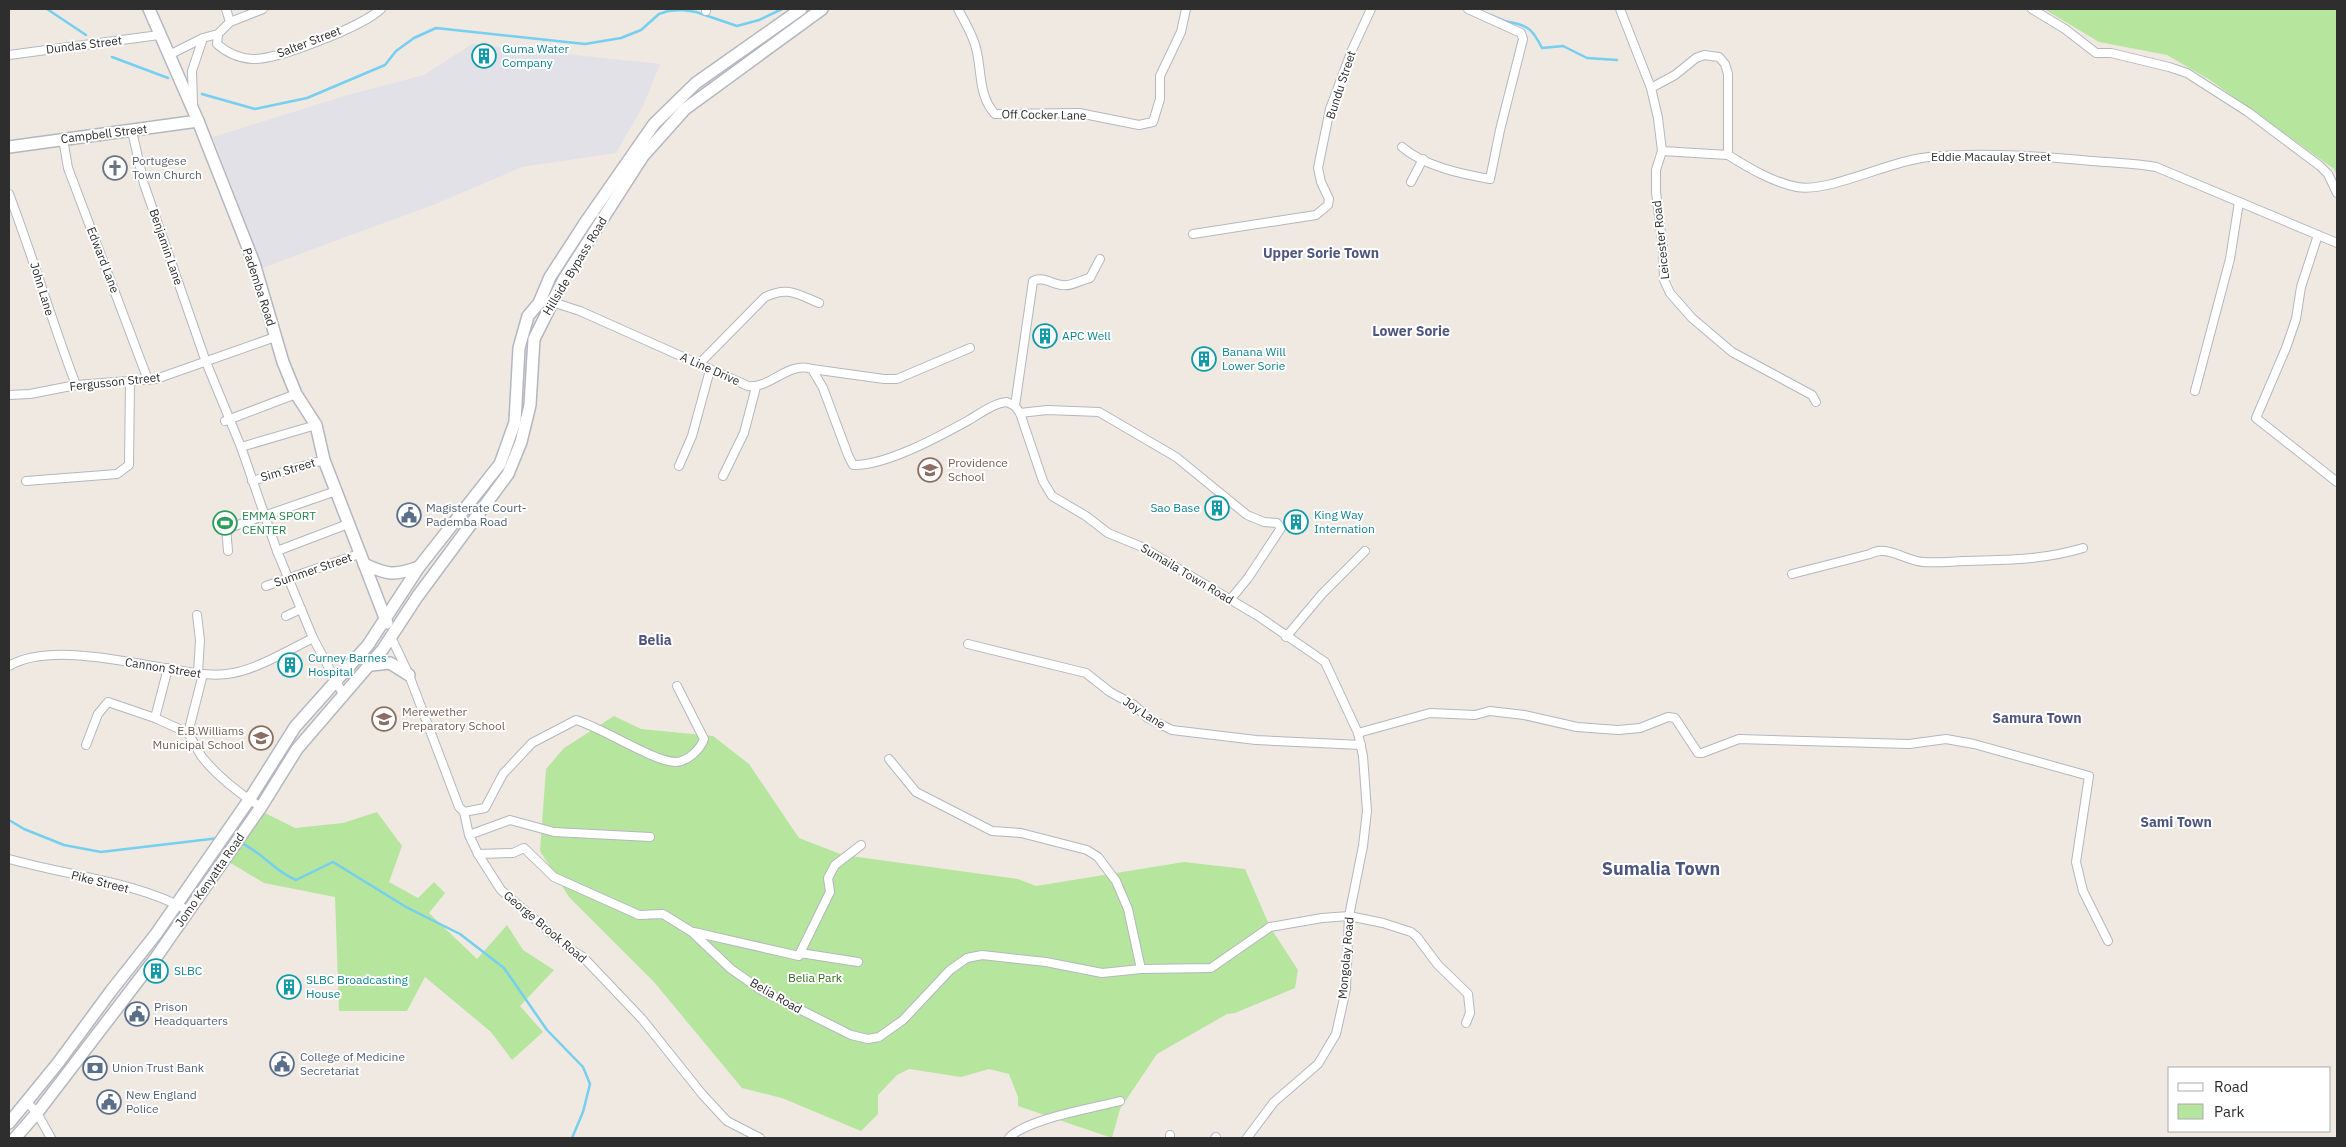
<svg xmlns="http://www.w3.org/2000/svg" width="2346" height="1147" font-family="'IBM Plex Sans',sans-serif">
  <rect width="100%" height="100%" fill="#efe9e1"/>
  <path fill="#e3e1e8" d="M472 44 660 64 643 106 616 153 522 167 438 203 262 268 213 137 344 96 424 75Z"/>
  <g fill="#b6e59e">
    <path d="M2044 9H2337V176L2334 169 2210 80 2167 55 2099 42Z"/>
    <path d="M614 716 641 729 713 736 749 764 799 838 843 855 1018 879 1036 886 1184 862 1245 869 1270 927 1298 970 1295 988 1235 1013 1227 1014 1157 1054 1120 1109 1112 1138 1018 1106V1097L1009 1074 989 1069 961 1077 909 1069 897 1075 878 1095V1114L861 1131 782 1098 742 1088 654 982 569 897 540 851 546 769 564 748Z"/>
    <path d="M263 812 295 828 343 823 377 812 402 846 389 882 418 898 434 882 445 893 429 913 477 959 507 925 523 950 554 970 520 1006 543 1032 512 1060 491 1032 425 977 407 1011H339L335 897 264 883 224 859Z"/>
  </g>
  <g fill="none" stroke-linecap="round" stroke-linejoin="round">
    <g stroke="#75cff0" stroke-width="2.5">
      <path d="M47 9 86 35"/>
      <path d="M1490 15C1496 17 1502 21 1509 22 1528 25 1533 30 1542 48L1563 46 1587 58 1617 60"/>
      <path d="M112 57 168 78"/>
      <path d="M202 94 255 109 307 98 385 65 396 51 414 38 436 28 585 44 621 38 641 30 659 14 668 11 682 10 696 12 737 26 759 20 782 9"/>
      <path d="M9 820 24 829 64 845 101 852 219 838"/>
      <path d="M241 843C262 852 275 872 296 880L333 862 406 907 460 934 504 968 547 1030 583 1067 590 1084 583 1112 572 1138"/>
    </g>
    <g stroke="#b4b7c1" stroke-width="10">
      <g id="minor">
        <path d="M226 9 230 22"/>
        <path d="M958 9C964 21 973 35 976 48 982 70 978 96 995 114L1079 113 1139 125 1153 122 1160 99V76L1181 32 1186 9"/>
        <path d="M1620 9 1651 88 1658 118 1662 151 1656 170V192L1663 249 1664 280 1670 293 1692 318 1732 352 1812 395 1816 402"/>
        <path d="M2032 9 2065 29 2096 53H2111L2169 67 2187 73 2248 112 2320 166 2328 174 2337 193"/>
        <path d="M706 11V9"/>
        <path d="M218 34 217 44C227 53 238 58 252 59 276 61 363 26 381 9"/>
        <path d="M9 55 159 35"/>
        <path d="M169 55 203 38 218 34 230 22 263 9"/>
        <path d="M1651 88 1675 75 1696 58 1704 55 1719 57 1725 64 1728 74V155C1749 168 1772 182 1797 187 1829 193 1891 160 1929 157 1983 152 2039 156 2092 161 2114 163 2135 163 2156 167L2337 243"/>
        <path d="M193 104 192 71 203 38"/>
        <path d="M132 131 144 184 206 362 241 447 277 551 313 638 343 694"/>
        <path d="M63 139 68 168 148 380"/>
        <path d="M1402 147C1424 166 1461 174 1490 179L1500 130 1523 39 1521 33 1468 9"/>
        <path d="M1662 151 1728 155"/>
        <path d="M1411 182 1423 159"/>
        <path d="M9 194C33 257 52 322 76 385"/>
        <path d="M1193 234 1316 215 1328 205 1329 199 1321 182 1318 168 1330 109 1352 50 1371 9"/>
        <path d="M2318 235 2301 287 2296 319 2286 348 2256 418 2337 482"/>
        <path d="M549 301 580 311 748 386C770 389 788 361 812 369L823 388 848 455 853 465C886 466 940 436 969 420 981 413 994 403 1007 402L1015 406 1020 413 1043 481 1052 496 1086 516 1108 533 1142 547 1258 616 1325 662 1358 733 1363 756 1367 811 1363 846 1349 916 1346 989 1336 1034 1318 1064 1274 1102 1247 1138"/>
        <path d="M698 365 765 297C788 286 797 294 819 303"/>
        <path d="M812 369 884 379H897L970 348"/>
        <path d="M2195 391 2230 259 2239 202"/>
        <path d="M9 395 30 394 76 385 156 379 275 337"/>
        <path d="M1015 406 1033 281C1043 276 1052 284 1062 285 1070 287 1081 280 1090 278L1100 259"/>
        <path d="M1020 413 1047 410 1099 412 1176 457 1247 515 1264 522 1277 523 1281 528 1248 578 1230 600"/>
        <path d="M225 421 296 394"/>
        <path d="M241 447 316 425"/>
        <path d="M679 466 692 436 710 370"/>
        <path d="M723 476 744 433 756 387"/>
        <path d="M26 481 117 474 129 465 130 381"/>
        <path d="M252 481 324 460"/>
        <path d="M228 551 226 527 229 528 336 491"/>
        <path d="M277 551 348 524"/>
        <path d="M1792 574 1870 554C1887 544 1905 561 1923 562 1938 563 1951 562 1965 561 2005 560 2044 560 2083 548"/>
        <path d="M266 586 359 554"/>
        <path d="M197 615 200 640 198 673"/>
        <path d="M286 616 301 609"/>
        <path d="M391 637 409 675 459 807 464 812 469 835 478 854 501 890 568 948 583 957 642 1019 702 1094 727 1121 760 1138"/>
        <path d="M1286 637 1322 594 1365 551"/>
        <path d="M968 644 1086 673 1110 692 1134 705 1148 718 1172 730 1256 740 1361 745"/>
        <path d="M9 666C49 642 131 663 177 670 195 673 214 677 233 673 257 669 291 649 313 638"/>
        <path d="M203 674 188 733C193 741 197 749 202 757 217 776 241 795 261 807"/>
        <path d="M155 718 188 733"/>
        <path d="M1358 733 1430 713 1475 715 1490 711 1524 715 1577 727 1618 730 1640 728 1668 717 1675 718 1698 753H1702L1739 739 1909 744 1946 739 1974 744 2089 776 2076 862 2083 891 2108 941"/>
        <path d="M86 745 98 714 108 702 155 718 168 668"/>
        <path d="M889 759 916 792 992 831 1021 833 1087 850 1098 857 1116 881 1128 909 1141 969"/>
        <path d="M464 812 485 808 503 774 532 743 576 720C603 728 654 762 676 762 688 761 700 750 704 739L677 686"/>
        <path d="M469 835 510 820 554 832 650 837"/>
        <path d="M478 854 513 853 524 848 554 877 639 915 663 914 692 932 731 969 761 990 851 1035 868 1039 879 1037 903 1020 950 970 967 958 982 955 1009 958 1046 962 1102 973 1141 969 1211 968 1270 927 1322 918 1349 916 1383 923 1411 932 1417 937 1438 965 1468 994 1470 1013 1466 1023"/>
        <path d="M9 859C65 875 139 882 189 911"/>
        <path d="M694 932 799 956 800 953 858 962"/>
        <path d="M800 953 830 892 828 878 835 865 861 845"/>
        <path d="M27 1102 37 1113 51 1138"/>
        <path d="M1009 1138C1026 1119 1094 1108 1120 1101"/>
        <path d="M1170 1138V1135"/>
        <path d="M1215 1138 1216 1137"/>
      </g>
    </g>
    <g stroke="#b4b7c1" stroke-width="14">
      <g id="secondary">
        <path d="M149 9 198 121 254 263 283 362 296 394 316 425 324 460 387 623"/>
        <path d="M9 147 198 121"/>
        <path d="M364 564C388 575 394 576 419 567"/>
        <path d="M371 665 390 663 409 675"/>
        <path d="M9 1123 58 1063 111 991 156 934 249 800 295 727 368 645 419 567 500 464 515 422 519 348 528 316 539 303 550 277 585 223 654 124 696 83 801 9"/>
        <path d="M15 1138 37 1113 157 956 261 807 297 749 383 649 417 597 508 474 521 442 530 405 534 339 564 279 643 156 685 109 822 9"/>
      </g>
    </g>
    <use href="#minor" stroke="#fff" stroke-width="8"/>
    <use href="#secondary" stroke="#fff" stroke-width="11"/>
  </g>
  <defs>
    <g id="building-ring" transform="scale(1.25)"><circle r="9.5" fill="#fff" stroke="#0f9aa8" stroke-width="1.5"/><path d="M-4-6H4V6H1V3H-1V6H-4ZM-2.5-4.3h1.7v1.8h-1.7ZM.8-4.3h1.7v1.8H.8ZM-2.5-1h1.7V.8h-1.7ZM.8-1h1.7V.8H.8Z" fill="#0f9aa8"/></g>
    <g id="church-ring" transform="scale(1.25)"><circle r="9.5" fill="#fff" stroke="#6b7280" stroke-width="1.5"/><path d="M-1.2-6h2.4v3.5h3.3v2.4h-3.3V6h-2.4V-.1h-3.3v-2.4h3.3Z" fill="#6b7280"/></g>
    <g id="school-ring" transform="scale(1.25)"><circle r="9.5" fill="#fff" stroke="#8d6e63" stroke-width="1.5"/><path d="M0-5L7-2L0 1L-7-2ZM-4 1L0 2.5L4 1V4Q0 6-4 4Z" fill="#8d6e63"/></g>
    <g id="civic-ring" transform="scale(1.25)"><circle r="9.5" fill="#fff" stroke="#5c6f8a" stroke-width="1.5"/><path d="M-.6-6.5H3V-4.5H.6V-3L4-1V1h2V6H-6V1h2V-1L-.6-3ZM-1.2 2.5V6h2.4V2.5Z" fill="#5c6f8a"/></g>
    <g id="stadium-ring" transform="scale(1.25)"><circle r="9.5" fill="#fff" stroke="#2e9e5b" stroke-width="1.5"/><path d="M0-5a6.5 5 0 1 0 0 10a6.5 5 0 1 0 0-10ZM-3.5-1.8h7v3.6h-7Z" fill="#2e9e5b"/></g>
    <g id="bank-ring" transform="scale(1.25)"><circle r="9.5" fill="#fff" stroke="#5c6f8a" stroke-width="1.5"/><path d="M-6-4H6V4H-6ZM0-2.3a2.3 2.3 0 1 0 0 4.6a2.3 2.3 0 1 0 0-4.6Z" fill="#5c6f8a"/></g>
  </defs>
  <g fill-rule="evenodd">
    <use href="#building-ring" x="484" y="56"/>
    <use href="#church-ring" x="115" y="168"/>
    <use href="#building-ring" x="1045" y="336"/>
    <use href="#building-ring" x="1204" y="359"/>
    <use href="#school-ring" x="930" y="470"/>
    <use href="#building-ring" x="1217" y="508"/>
    <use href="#civic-ring" x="409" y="515"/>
    <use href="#building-ring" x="1296" y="522"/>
    <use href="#stadium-ring" x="225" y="523"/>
    <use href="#building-ring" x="290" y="665"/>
    <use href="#school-ring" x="384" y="719"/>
    <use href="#school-ring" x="261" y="738"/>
    <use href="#building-ring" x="156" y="971"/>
    <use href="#building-ring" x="289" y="987"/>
    <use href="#civic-ring" x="137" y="1014"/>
    <use href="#civic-ring" x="282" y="1064"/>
    <use href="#bank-ring" x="95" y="1068"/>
    <use href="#civic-ring" x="109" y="1102"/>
  </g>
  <g text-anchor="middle" stroke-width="4" stroke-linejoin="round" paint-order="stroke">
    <g font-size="12" fill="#2e2e2e" stroke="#fff">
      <text transform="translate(309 42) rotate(-21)" y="4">Salter Street</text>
      <text transform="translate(84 45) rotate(-7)" y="4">Dundas Street</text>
      <text transform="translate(1341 85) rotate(-72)" y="4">Bundu Street</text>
      <text transform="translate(1044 115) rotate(1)" y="4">Off Cocker Lane</text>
      <text transform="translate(104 134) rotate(-7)" y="4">Campbell Street</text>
      <text x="1991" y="161">Eddie Macaulay Street</text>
      <text transform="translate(1661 240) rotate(-96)" y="4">Leicester Road</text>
      <text transform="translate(166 247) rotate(71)" y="4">Benjamin Lane</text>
      <text transform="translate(103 260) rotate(69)" y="4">Edward Lane</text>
      <text transform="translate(575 266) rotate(-59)" y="4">Hillside Bypass Road</text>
      <text transform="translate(259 287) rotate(72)" y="4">Pademba Road</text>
      <text transform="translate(42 289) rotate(73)" y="4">John Lane</text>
      <text transform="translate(710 369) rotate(24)" y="4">A Line Drive</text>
      <text transform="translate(115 382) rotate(-6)" y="4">Fergusson Street</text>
      <text transform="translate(288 470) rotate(-16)" y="4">Sim Street</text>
      <text transform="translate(313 570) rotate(-19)" y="4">Summer Street</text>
      <text transform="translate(1187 574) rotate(31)" y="4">Sumaila Town Road</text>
      <text transform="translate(163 668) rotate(9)" y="4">Cannon Street</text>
      <text transform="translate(1144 713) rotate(33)" y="4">Joy Lane</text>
      <text transform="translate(210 880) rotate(-55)" y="4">Jomo Kenyatta Road</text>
      <text transform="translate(100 882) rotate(14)" y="4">Pike Street</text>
      <text transform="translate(545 927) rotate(40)" y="4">George Brook Road</text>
      <text transform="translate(1346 958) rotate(-85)" y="4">Mongolay Road</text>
      <text transform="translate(776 996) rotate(30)" y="4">Belia Road</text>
    </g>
    <g font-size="12" fill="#0d838f" stroke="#fff" text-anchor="start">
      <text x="502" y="53">Guma Water<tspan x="502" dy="14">Company</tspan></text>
      <text x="1062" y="340">APC Well</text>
      <text x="1222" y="356">Banana Will<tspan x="1222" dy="14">Lower Sorie</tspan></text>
      <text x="1200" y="512" text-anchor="end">Sao Base</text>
      <text x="1314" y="519">King Way<tspan x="1314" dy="14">Internation</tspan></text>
      <text x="308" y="662">Curney Barnes<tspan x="308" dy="14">Hospital</tspan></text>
      <text x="174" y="975">SLBC</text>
      <text x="306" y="984">SLBC Broadcasting<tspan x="306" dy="14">House</tspan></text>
    </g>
    <g font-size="12" fill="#5b616d" stroke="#fff" text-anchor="start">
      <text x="132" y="165">Portugese<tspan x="132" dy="14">Town Church</tspan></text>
    </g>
    <g font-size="12" fill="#785e54" stroke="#fff" text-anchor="start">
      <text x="948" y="467">Providence<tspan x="948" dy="14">School</tspan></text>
      <text x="402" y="716">Merewether<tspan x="402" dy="14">Preparatory School</tspan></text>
      <text x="244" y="735" text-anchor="end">E.B.Williams<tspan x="244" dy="14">Municipal School</tspan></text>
    </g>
    <g font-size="12" fill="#4e5e75" stroke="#fff" text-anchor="start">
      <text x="426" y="512">Magisterate Court-<tspan x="426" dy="14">Pademba Road</tspan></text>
      <text x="154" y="1011">Prison<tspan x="154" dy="14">Headquarters</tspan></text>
      <text x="300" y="1061">College of Medicine<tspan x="300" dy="14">Secretariat</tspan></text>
      <text x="112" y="1072">Union Trust Bank</text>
      <text x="126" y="1099">New England<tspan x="126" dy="14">Police</tspan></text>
    </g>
    <g font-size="12" fill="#27864d" stroke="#fff" text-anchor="start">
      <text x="242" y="520">EMMA SPORT<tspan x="242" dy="14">CENTER</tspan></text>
    </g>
    <g font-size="12" fill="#2c6e1b" stroke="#fff">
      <text x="815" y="982">Belia Park</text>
    </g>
    <g font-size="14" font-weight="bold" fill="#4d5680" stroke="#fff">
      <text x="1321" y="258">Upper Sorie Town</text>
      <text x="1411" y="336">Lower Sorie</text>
      <text x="655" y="645">Belia</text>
      <text x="2037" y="723">Samura Town</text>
      <text x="2176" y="827">Sami Town</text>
    </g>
    <g font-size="18" font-weight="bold" fill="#4d5680" stroke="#fff">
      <text x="1661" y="875">Sumalia Town</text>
    </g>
  </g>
  <rect width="2346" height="1147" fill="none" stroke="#2e2e2e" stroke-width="20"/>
  <rect x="2168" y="1067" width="162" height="65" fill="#ffffff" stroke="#ababab"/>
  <rect x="2178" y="1083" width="25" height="8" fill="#ffffff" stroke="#ababab"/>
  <text x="2214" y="1092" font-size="15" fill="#2e2e2e">Road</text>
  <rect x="2178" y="1104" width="25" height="15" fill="#b6e59e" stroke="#ababab"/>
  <text x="2214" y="1117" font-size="15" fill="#2e2e2e">Park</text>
</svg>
